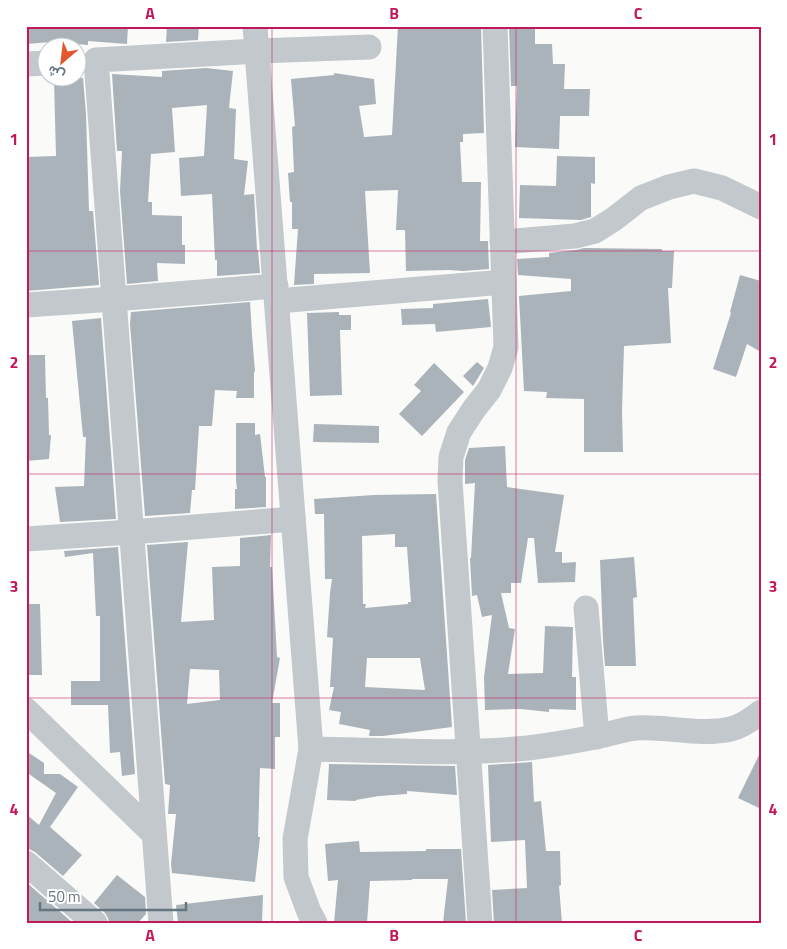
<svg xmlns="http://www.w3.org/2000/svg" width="787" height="949" font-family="'Titillium Web',Vazirmatn,sans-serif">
  <rect width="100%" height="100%" fill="#fafaf8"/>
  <g fill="#aab3b9" fill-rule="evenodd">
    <path d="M26 26H128L127 44 88 41V45L51 42 26 44Z"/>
    <path d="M167 26H199L198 40 166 42Z"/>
    <path d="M398 26H481L484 133 463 134V142H460L462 182H481L480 241H488L489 269 463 271 449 270 406 271 405 230H396L398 190 365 191 370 273 314 274V284L294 285 298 229H292V202H290L288 173 294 172 292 127 295 126 291 79 334 75V73L374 79 376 104 359 106 364 137 392 135Z"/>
    <path d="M509 26H535V44H552L553 64H565L564 89H590L589 116H560L559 149 515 147 517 86H511Z"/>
    <path d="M206 68 233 71 229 108 236 109 234 159 248 161 244 195 254 194 257 250H258L260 273 217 276V260H215L212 194 181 196 179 158 204 156 207 105 172 108 175 152 151 154 148 202H152V215L182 216V245H185V264L157 263 158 281 127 284 120 191 122 151H117L112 74 162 77V71Z"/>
    <path d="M83 78 86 114 89 211H93L99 285 26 291V157L56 156 54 79Z"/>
    <path d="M557 156 595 157V184L591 183V217L581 220 519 218 520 185 556 186Z"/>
    <path d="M584 248 662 249V251H674L672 288H668L671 343 624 346 622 411 623 452H584V399L546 398 547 392 524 391 519 296 571 291V279L518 275 517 259 549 257V253L576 250Z"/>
    <path d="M740 275 761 281V352L747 344 736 377 713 369 731 313 730 312Z"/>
    <path d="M488 299 491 327 436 332 435 324 402 325 401 309 433 308V304Z"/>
    <path d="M250 302 252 335 255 372H254V398H236L237 391 215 390 212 426H199L195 490H192L190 513 145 516 130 324 131 312Z"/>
    <path d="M339 312V315H351V330H340L342 395 310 396 307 313Z"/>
    <path d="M101 318 116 519 60 522 55 487 84 486 86 437H83L72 321Z"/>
    <path d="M26 355H45L46 398H48L49 435H51L49 459 26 461Z"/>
    <path d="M477 362 484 368 473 386 463 376Z"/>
    <path d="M434 363 464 392 422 436 399 414 421 391 414 385Z"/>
    <path d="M236 423H255V435L260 434 265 477H266V507L235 509V489H237L236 481Z"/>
    <path d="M314 424 379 426V443L313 442Z"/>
    <path d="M505 446 507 487 564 495 555 552H562V563L576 562 575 582 538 583 534 538H528L521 583H511V593H501L509 628 515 629 508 674 543 673 545 626 573 627 572 677H576V710L549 709V712L521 709 485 710 484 677 492 615 482 617 477 595 472 596 470 558H471L475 483 465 484V460L469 448Z"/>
    <path d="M436 494 452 727 383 736H369L370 730 339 724 341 712 329 710 334 687H330L333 638 327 637 330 593 332 579H325L324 514H315L314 499 374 495ZM395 534V547H407L411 602H408V604L365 608 366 604H363L362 536ZM367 658H420L425 690 365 687Z"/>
    <path d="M271 535 270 567H272L277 657 280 658 272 703H280V737H275V769L260 768 258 837H260L255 882 172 873 171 864 176 814H168L170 785 165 784 147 545 188 542 181 622 214 620 212 567 240 566V538ZM190 669 219 670 220 700 187 704Z"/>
    <path d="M118 547 135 774 122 776 120 752 110 753 108 705H71V681H100V616H96L93 553 65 557 64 551Z"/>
    <path d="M634 557 637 597 633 598 636 666H605L603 641 600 560Z"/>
    <path d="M26 604H40L42 675H26Z"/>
    <path d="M26 751 44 763V774H60L78 787 50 827 82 855 63 876 35 852 29 849H26V814L39 825 56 793 26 772Z"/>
    <path d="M761 751V809L738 798Z"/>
    <path d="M532 762 534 802 541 801 546 851H560L561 885 559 886 562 923H494L492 890 527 888 525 840 491 842 488 765Z"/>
    <path d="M329 764 455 766 457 795 407 791V794L379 796 356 800V801L327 800Z"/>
    <path d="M359 841 360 852 426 851V849H461L466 923H443L448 879H412V880L370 881 367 923H334L338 880 328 881 325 844Z"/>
    <path d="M117 875 145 897 146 914 138 923H109L108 918 105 913 94 903Z"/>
    <path d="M26 882 73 923H26Z"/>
    <path d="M263 895 262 923H178L176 905Z"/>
  </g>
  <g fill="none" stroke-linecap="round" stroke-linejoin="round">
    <g stroke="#c3c8cc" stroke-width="25">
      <path d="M255 26 311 749 295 839 296 877 309 912 315 923"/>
      <path d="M26 64 48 63"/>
      <path d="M502 242 575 236 595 231 614 219 641 198 669 187 694 181 722 188 761 207"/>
      <path d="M277 301 504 282"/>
      <path d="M26 305 114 299 276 286"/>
      <path d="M26 539 131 532 293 519"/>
      <path d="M586 608 597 737"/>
      <path d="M26 710 154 834"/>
      <path d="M311 749C383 750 456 755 528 748 551 745 576 741 599 736 611 734 624 729 636 728 667 726 700 736 731 729 742 726 752 719 761 712"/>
      <path d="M26 863 95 923"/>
      <path d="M161 923 96 60 258 51 369 47"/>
      <path d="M480 923 450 481 451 457 459 432 474 409 489 390 500 368 506 347 495 26"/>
    </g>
  </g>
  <path fill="none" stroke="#c2185b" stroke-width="1" stroke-opacity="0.55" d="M272 26V923M516 26V923M26 251H761M26 474H761M26 698H761"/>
  <rect width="787" height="949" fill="none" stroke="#ffffff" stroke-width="55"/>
  <g transform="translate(62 62) rotate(208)"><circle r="24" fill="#ffffff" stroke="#c1c8cd"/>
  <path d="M0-4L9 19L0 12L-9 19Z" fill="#e4572e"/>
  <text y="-8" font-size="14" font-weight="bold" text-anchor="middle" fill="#657683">ش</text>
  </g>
  <path d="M40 902v8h146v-8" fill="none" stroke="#657683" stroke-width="2.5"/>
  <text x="48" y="902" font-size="15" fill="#657683" stroke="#ffffff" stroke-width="4" paint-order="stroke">50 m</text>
  <rect x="28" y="28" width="732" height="894" fill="none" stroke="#c2185b" stroke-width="2"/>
  <g font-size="16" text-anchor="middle" font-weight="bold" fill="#c2185b">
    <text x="150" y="19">A</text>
    <text x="394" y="19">B</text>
    <text x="638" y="19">C</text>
    <text x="14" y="145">1</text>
    <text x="773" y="145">1</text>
    <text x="14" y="368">2</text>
    <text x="773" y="368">2</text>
    <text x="14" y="592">3</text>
    <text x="773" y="592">3</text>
    <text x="14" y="815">4</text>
    <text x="773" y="815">4</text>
    <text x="150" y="941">A</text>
    <text x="394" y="941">B</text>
    <text x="638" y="941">C</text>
  </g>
</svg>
